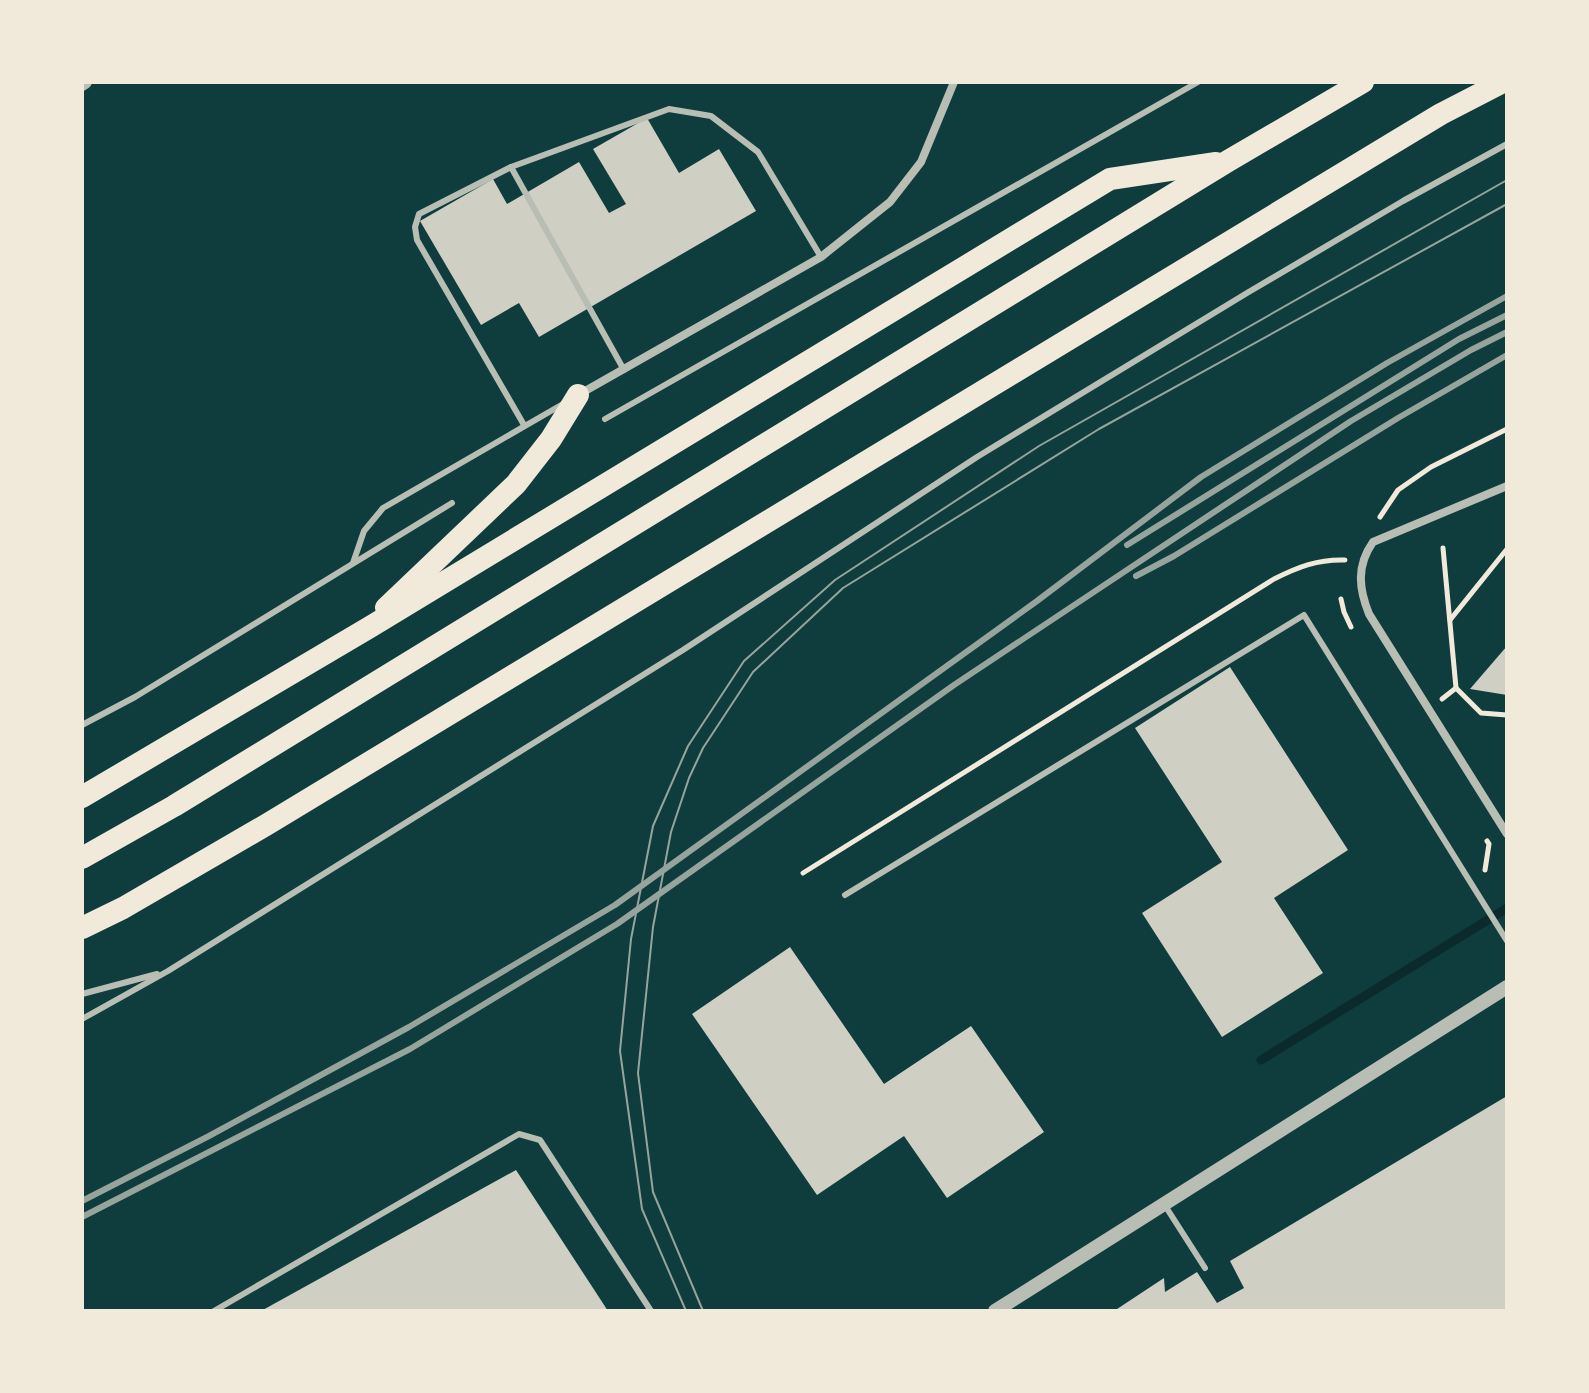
<svg xmlns="http://www.w3.org/2000/svg" width="1589" height="1393" font-family="'Archivo Narrow',sans-serif">
  <rect width="100%" height="100%" fill="#0f3d3e"/>
  <g fill="none" stroke-linecap="round" stroke-linejoin="round">
    <path stroke="#0a2a2b" stroke-width="9" d="M1261 1060 1507 908"/>
  </g>
  <g fill="#cfcfc3">
    <path d="M647 118 679 173 719 149 756 211 539 337 519 303 481 325 420 221 493 179 507 204 579 162 609 213 626 204 593 149Z"/>
    <path d="M1507 646V695L1470 689Z"/>
    <path d="M1230 667 1348 850 1274 898 1323 973 1222 1037 1142 913 1222 862 1135 728Z"/>
    <path d="M790 947 884 1084 971 1026 1044 1132 947 1198 904 1136 817 1195 692 1014Z"/>
    <path d="M1507 1096V1311H1114L1164 1278 1165 1292 1197 1272 1217 1303 1244 1288 1230 1261Z"/>
    <path d="M516 1170 608 1311H261Z"/>
  </g>
  <g fill="none" stroke-linecap="round" stroke-linejoin="round">
    <g stroke="#f1e9da" stroke-width="5">
      <path d="M1380 517 1398 490 1431 467 1507 429"/>
      <path d="M1443 548 1456 688"/>
      <path d="M1341 599 1344 612 1351 627"/>
      <path d="M1450 620 1507 549"/>
      <path d="M1442 699 1456 688 1481 713 1507 715"/>
      <path d="M1485 870 1489 844 1487 841"/>
      <path d="M803 873 1274 579C1298 567 1318 559 1345 560"/>
    </g>
    <g stroke="#b8beb3" stroke-width="6">
      <path d="M511 167 669 109 711 116 758 152 821 257"/>
      <path d="M605 419 1198 82"/>
      <path d="M524 425 417 240 415 227 419 214 511 167 624 370"/>
      <path d="M353 563 364 531 383 508 563 404"/>
      <path d="M82 725 135 697 452 503"/>
      <path d="M845 895 1304 615 1507 941"/>
      <path d="M82 994 157 974"/>
      <path d="M82 1019 168 971 683 650 977 457 1247 293 1403 201 1507 144"/>
      <path d="M1164 1204 1205 1268"/>
      <path d="M214 1311 519 1134 540 1140 651 1311"/>
    </g>
    <g stroke="#b8beb3" stroke-width="8">
      <path d="M578 395 821 257 890 202 921 162 954 82"/>
      <path d="M1507 486 1373 542C1356 566 1359 589 1369 614L1507 834"/>
    </g>
    <g stroke="#b8beb3" stroke-width="14">
      <path d="M82 84 85 82"/>
      <path d="M995 1311 1507 987"/>
    </g>
    <g stroke="#f1e9da" stroke-width="22">
      <path d="M386 608 516 484 551 439 578 395"/>
      <path d="M82 797 370 627 1110 179 1216 163"/>
      <path d="M82 858 174 806 1228 161 1363 82"/>
      <path d="M82 928 123 908 266 825 1441 114 1503 82"/>
    </g>
    <g stroke="#97a49c" stroke-width="2">
      <path d="M686 1311 642 1209 620 1051 631 939 653 826 688 746 744 661 835 580 1039 446 1507 180"/>
      <path d="M703 1311 653 1192 638 1073 653 927 671 832 689 778 703 748 753 672 843 588 1099 429 1507 204"/>
    </g>
    <g stroke="#97a49c" stroke-width="6">
      <path d="M1127 545 1459 339 1507 315"/>
      <path d="M1136 576 1174 556 1398 418 1507 355"/>
      <path d="M82 1201 209 1136 409 1027 615 905 1037 601 1201 477 1387 363 1507 296"/>
      <path d="M82 1217 410 1049 617 924 954 685 1351 421 1471 350 1507 332"/>
    </g>
  </g>
  <rect width="1589" height="1393" fill="none" stroke="#f1e9da" stroke-width="168"/>
</svg>
